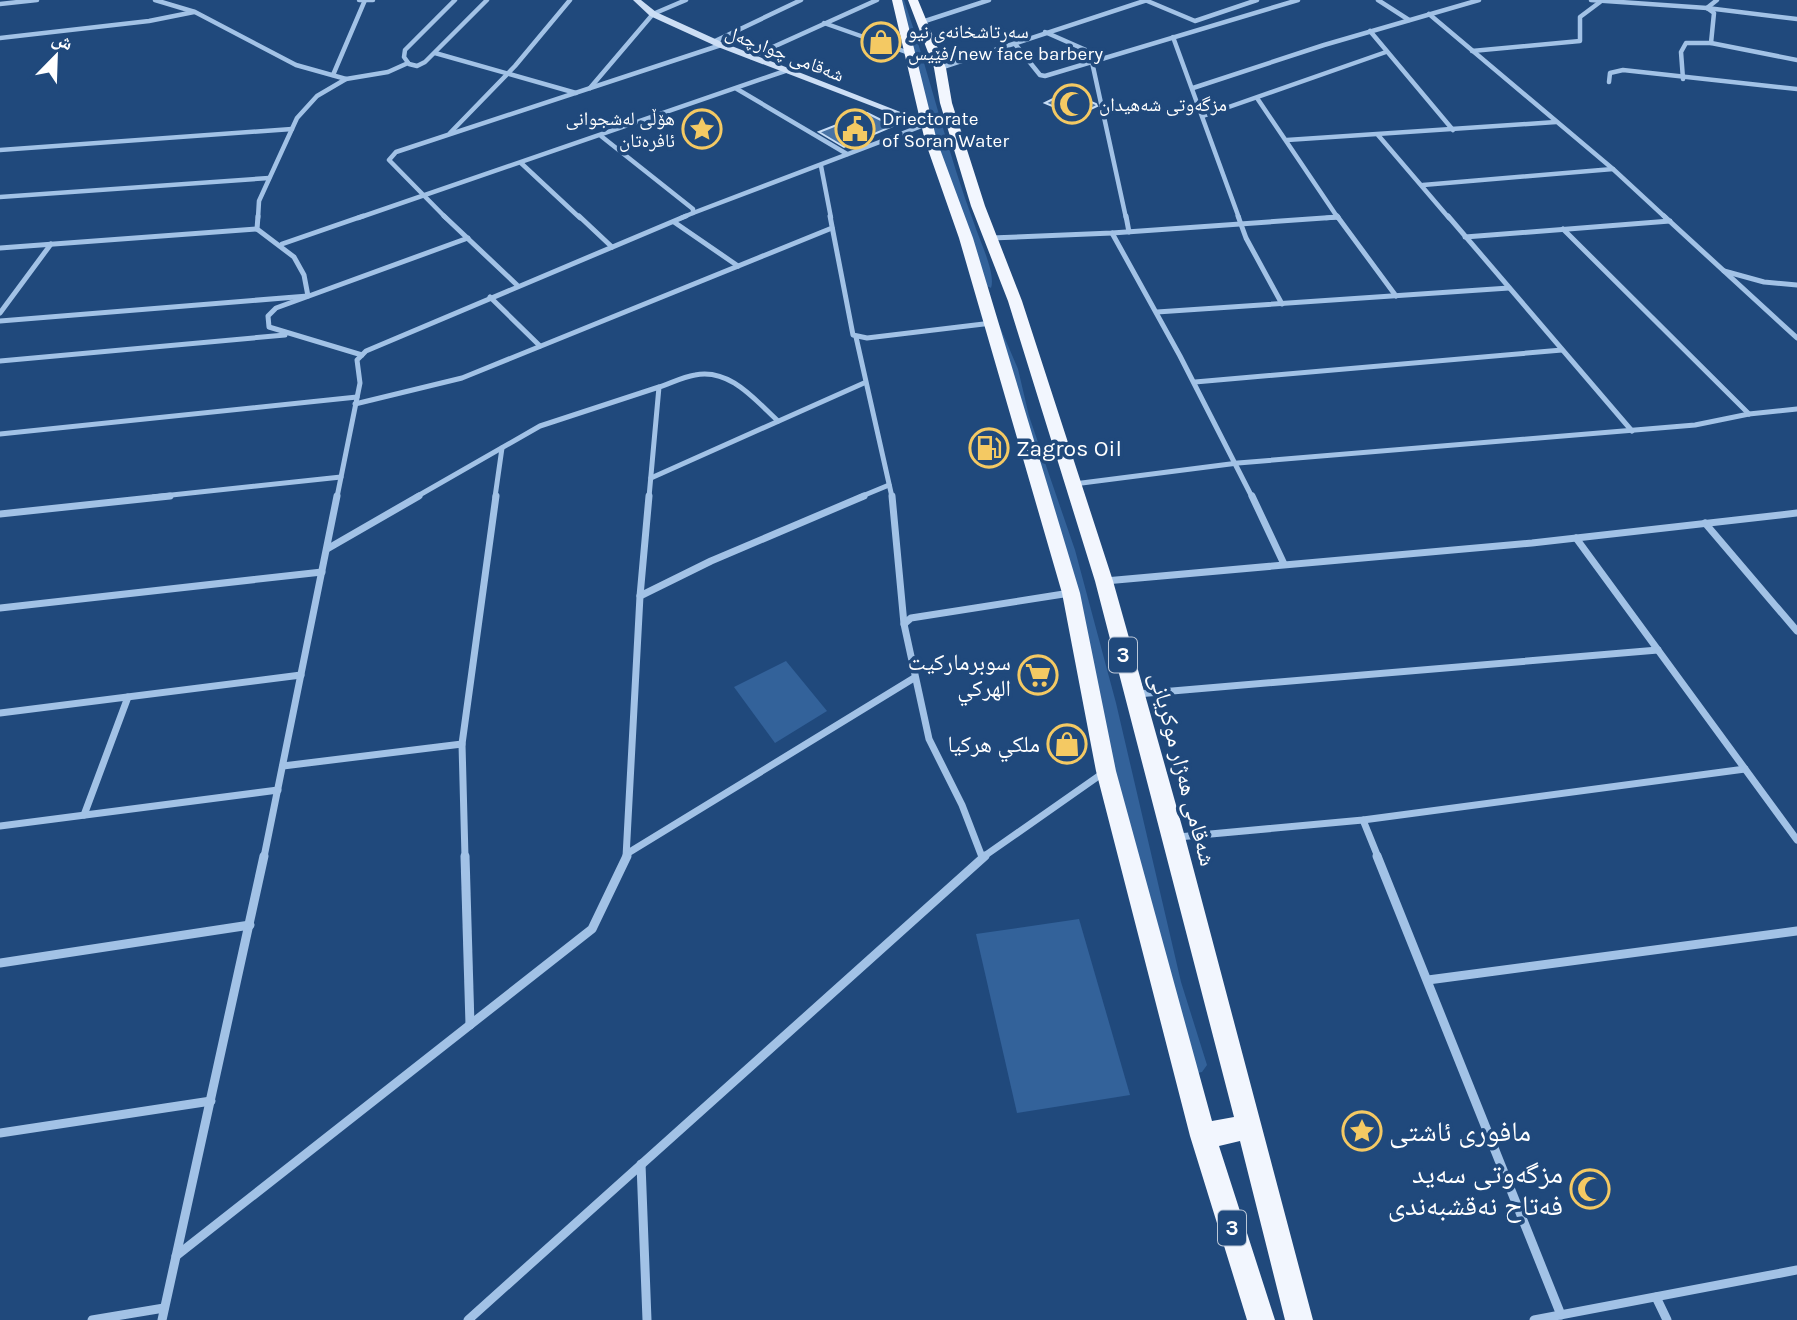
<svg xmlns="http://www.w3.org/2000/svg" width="1797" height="1320" font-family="Karla,'Noto Naskh Arabic',sans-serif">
  <rect width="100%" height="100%" fill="#20497c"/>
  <g fill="#33629a">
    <path d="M896 0H904C930 75 947 152 975 226 980 241 996 274 991 288L987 286 953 198Z"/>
    <path d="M997 320 1018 369 1029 416 1075 550 1116 703 1181 982 1207 1065 1202 1072 1193 1074Z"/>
    <path d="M786 661 827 711 775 743 734 687Z"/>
    <path d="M1079 919 1130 1095 1017 1113 976 934Z"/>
  </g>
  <g fill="#4873a5" stroke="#c6dcf5" stroke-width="2">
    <path d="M1067 92 1096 104 1097 106 1076 116 1045 103Z"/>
    <path d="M867 113 893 126 844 147 819 132Z"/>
  </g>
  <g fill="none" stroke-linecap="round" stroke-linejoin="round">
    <g stroke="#a2c2e6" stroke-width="4.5">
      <path d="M155 0 195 12 296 65 346 79"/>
      <path d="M359 0H373"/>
      <path d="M455 0 405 50 404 57 409 64 417 66 425 62 487 0"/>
      <path d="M1145 0 1195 21 1257 0"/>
      <path d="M1378 0 1409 20"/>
      <path d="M1591 0 1707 8 1714 13 1711 43"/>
      <path d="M0 4 37 0"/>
      <path d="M1707 8 1797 19"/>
      <path d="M1707 8 1717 0"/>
      <path d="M1429 14 1613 169 1666 218"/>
      <path d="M922 22 989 0"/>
      <path d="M824 23 909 53"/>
      <path d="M1370 31 1453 130"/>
      <path d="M1045 32 1104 58"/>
      <path d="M1173 37 1239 218"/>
      <path d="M0 38 149 21 194 12"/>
      <path d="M713 42 801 0"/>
      <path d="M1015 44 1040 75 1045 76 1298 0"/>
      <path d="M1472 51 1580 41V17L1600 2"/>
      <path d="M435 53 576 93"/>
      <path d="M751 57 877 0"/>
      <path d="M1092 62 1126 218"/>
      <path d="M940 68 1147 0"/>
      <path d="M333 75 365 0"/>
      <path d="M1683 79 1681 52 1686 43H1711L1797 60"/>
      <path d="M1609 82 1610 73 1623 70 1797 89"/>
      <path d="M590 88 653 14 686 0"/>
      <path d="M1193 88 1324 45 1479 0"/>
      <path d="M737 89 847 154"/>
      <path d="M1257 98 1338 218"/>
      <path d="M1203 116 1386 52"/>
      <path d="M450 133 515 66 570 0"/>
      <path d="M1378 135 1449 218"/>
      <path d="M601 136 693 209V213L681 218"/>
      <path d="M1287 140 1556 122"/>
      <path d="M0 150 292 129"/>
      <path d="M521 163 580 218"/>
      <path d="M821 166 831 218"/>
      <path d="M1423 185 1613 169"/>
      <path d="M0 197 269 178"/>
      <path d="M693 213 927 124"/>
      <path d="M258 218 259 201 297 118 317 96 346 79 388 72 408 63"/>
      <path d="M358 218 785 71"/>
      <path d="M446 218 389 160 396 152 721 45"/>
      <path d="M1326 218 1338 217"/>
    </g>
    <g stroke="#a2c2e6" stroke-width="5">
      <path d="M444 216 517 285"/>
      <path d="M579 216 612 247"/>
      <path d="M830 216 853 335 867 338 992 323"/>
      <path d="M1126 216 1129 232"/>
      <path d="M1238 216 1246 238 1282 304"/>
      <path d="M1337 216 1396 296"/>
      <path d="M1448 216 1632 431"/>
      <path d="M1664 216 1797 338"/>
      <path d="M674 222 738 266"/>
      <path d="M1563 229 1749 414"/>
      <path d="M1112 233 1180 356 1252 497"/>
      <path d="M1465 237 1670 221"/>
      <path d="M991 238 1112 233 1338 217"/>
      <path d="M282 244 363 216"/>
      <path d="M0 248 257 229"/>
      <path d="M1724 271 1764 282 1797 285"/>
      <path d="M490 297 540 346"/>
      <path d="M1157 312 1509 288"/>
      <path d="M0 313 51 244"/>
      <path d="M0 321 308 296 304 275 294 257 257 229 258 216"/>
      <path d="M856 337 892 497"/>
      <path d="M362 355 269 327 268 316 276 308 468 238"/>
      <path d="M0 361 285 335"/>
      <path d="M1195 382 1562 350"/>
      <path d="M659 387C671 383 683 377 695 375 730 368 755 400 778 421"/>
      <path d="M355 404 462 378 832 228"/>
      <path d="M0 434 357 397"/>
      <path d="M651 478 864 383"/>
      <path d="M1074 484 1238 463 1695 425 1749 414 1797 409"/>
      <path d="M153 497 341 477"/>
      <path d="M337 497 360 383 357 360 366 351 686 216"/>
      <path d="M416 497 540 426 659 387 649 497"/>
      <path d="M495 497 502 448"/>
      <path d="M860 497 889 485"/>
    </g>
    <g stroke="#a2c2e6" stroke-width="7">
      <path d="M892 496 904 624"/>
      <path d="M1252 496 1284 564"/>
      <path d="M0 514 170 496"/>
      <path d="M1705 523 1797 631"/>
      <path d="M1576 538 1797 840"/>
      <path d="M327 549 419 496"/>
      <path d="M1105 581 1532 543 1797 513"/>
      <path d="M640 596 711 561 864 496"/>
      <path d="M0 608 322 572"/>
      <path d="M1137 694 1658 650"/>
      <path d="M0 713 301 675"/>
      <path d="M283 766 462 744"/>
      <path d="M84 815 128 697"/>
      <path d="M1363 820 1378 857"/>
      <path d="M0 826 278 790"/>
      <path d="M1178 837 1363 820 1745 769"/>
      <path d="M628 853 914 678"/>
      <path d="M264 857 337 496"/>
      <path d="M465 857 462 744 496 496"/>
      <path d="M626 857 640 596 649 496"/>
      <path d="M982 857 962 805 929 739 904 624 911 618 1070 593"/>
      <path d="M983 857 1103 773"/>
    </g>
    <g stroke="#a2c2e6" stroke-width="9">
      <path d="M465 856 470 1025"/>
      <path d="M1377 856 1561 1315"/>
      <path d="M0 963 250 925"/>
      <path d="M1428 980 1797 931"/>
      <path d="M0 1133 211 1101"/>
      <path d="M641 1164 647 1320"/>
      <path d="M176 1256 592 929 627 856"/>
      <path d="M1656 1297 1667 1320"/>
      <path d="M92 1320 164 1308"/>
      <path d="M162 1320 264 856"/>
      <path d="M468 1320 985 856"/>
      <path d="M1534 1320 1797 1270"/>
    </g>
    <path fill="#ccdef5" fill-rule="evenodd" d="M633 0H641L656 12 724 43 931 124 924 126 718 47 650 16Z"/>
    <path fill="#f2f6fe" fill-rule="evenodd" d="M892 0H902L937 141 973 238 1080 593 1116 771 1212 1121 1234 1117 1095 581 1008 301 971 206 940 103 934 68 908 0H918L946 68 952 103 985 206 1022 301 1113 581 1185 837 1313 1320H1285L1240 1141 1219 1146 1275 1320H1247L1190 1136 1096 771 1062 593 959 238 925 141Z"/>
  </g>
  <defs>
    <g id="shop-ring" transform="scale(2.0125)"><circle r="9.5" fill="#20497c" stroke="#f4c963" stroke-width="1.5"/><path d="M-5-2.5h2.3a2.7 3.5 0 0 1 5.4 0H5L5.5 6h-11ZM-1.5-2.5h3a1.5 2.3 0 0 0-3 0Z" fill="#f4c963"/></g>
    <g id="mosque-ring" transform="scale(2.0125)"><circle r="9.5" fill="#20497c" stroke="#f4c963" stroke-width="1.5"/><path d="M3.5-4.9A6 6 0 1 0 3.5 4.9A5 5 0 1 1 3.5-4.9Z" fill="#f4c963"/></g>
    <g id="sight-ring" transform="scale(2.0125)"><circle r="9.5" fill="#20497c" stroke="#f4c963" stroke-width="1.5"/><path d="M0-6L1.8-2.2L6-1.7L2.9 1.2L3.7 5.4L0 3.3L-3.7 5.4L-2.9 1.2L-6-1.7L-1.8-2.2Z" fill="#f4c963"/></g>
    <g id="civic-ring" transform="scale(2.0125)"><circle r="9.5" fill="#20497c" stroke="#f4c963" stroke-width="1.5"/><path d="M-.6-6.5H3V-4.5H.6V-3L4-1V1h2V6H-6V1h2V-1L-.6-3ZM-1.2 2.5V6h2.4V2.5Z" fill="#f4c963"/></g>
    <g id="fuel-ring" transform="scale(2.0125)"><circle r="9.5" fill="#20497c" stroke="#f4c963" stroke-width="1.5"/><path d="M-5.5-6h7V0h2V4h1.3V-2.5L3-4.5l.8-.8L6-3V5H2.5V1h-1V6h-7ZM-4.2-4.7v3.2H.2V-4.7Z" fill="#f4c963"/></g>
    <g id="supermarket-ring" transform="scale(2.0125)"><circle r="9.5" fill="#20497c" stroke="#f4c963" stroke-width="1.5"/><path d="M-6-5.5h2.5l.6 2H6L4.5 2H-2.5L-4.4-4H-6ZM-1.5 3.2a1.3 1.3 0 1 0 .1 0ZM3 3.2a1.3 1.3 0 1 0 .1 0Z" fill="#f4c963"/></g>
  </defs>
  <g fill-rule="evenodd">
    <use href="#shop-ring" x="881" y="42"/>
    <use href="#mosque-ring" x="1072" y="104"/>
    <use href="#sight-ring" x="702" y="129"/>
    <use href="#civic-ring" x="855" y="129"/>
    <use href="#fuel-ring" x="989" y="448"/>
    <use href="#supermarket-ring" x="1038" y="675"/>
    <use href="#shop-ring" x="1067" y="744"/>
    <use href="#sight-ring" x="1362" y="1131"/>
    <use href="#mosque-ring" x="1590" y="1189"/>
  </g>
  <g text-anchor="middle" stroke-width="7" stroke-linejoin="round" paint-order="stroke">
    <g font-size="19" fill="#fff" stroke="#20497c" text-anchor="start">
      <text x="908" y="38">سەرتاشخانەی نیو<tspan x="908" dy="22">فێیس/new face barbery</tspan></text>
      <text x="1099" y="111">مزگەوتی شەهیدان</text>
      <text x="675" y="125" text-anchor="end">هۆڵی لەشجوانی<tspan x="675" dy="22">ئافرەتان</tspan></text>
      <text x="882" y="125">Driectorate<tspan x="882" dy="22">of Soran Water</tspan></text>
    </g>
    <g font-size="19" fill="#fff" stroke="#20497c">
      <text transform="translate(785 53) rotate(21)" y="7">شەقامی چوارچەل</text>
    </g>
    <g fill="#20497c" stroke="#bcc8d8" stroke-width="2">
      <rect x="1109" y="637.5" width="28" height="35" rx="5"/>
      <rect x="1218" y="1210.5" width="28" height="35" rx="5"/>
    </g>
    <g font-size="21" font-weight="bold" fill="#fff">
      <text x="1123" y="662">3</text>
      <text x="1232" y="1235">3</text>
    </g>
    <g font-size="23" fill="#fff" stroke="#20497c" text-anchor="end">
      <text x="1016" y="456" text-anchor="start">Zagros Oil</text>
      <text x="1011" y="670">سوبرماركيت<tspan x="1011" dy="26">الهركي</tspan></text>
      <text x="1040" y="752">ملكي هركيا</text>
    </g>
    <g font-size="23" fill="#fff" stroke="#20497c">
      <text transform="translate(1183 769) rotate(75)" y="8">شەقامی ھەژار موکریانی</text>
    </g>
    <g font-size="28" fill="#fff" stroke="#20497c" text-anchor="start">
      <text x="1389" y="1141">مافوری ئاشتی</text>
      <text x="1563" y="1183" text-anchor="end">مزگەوتی سەید<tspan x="1563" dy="32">فەتاح نەقشبەندی</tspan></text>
    </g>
  </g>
  <g transform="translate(56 56) rotate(23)" stroke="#20497c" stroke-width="5" paint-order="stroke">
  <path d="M0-5L12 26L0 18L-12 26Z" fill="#ffffff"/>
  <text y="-10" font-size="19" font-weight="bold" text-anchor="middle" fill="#ffffff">ش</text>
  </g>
</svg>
